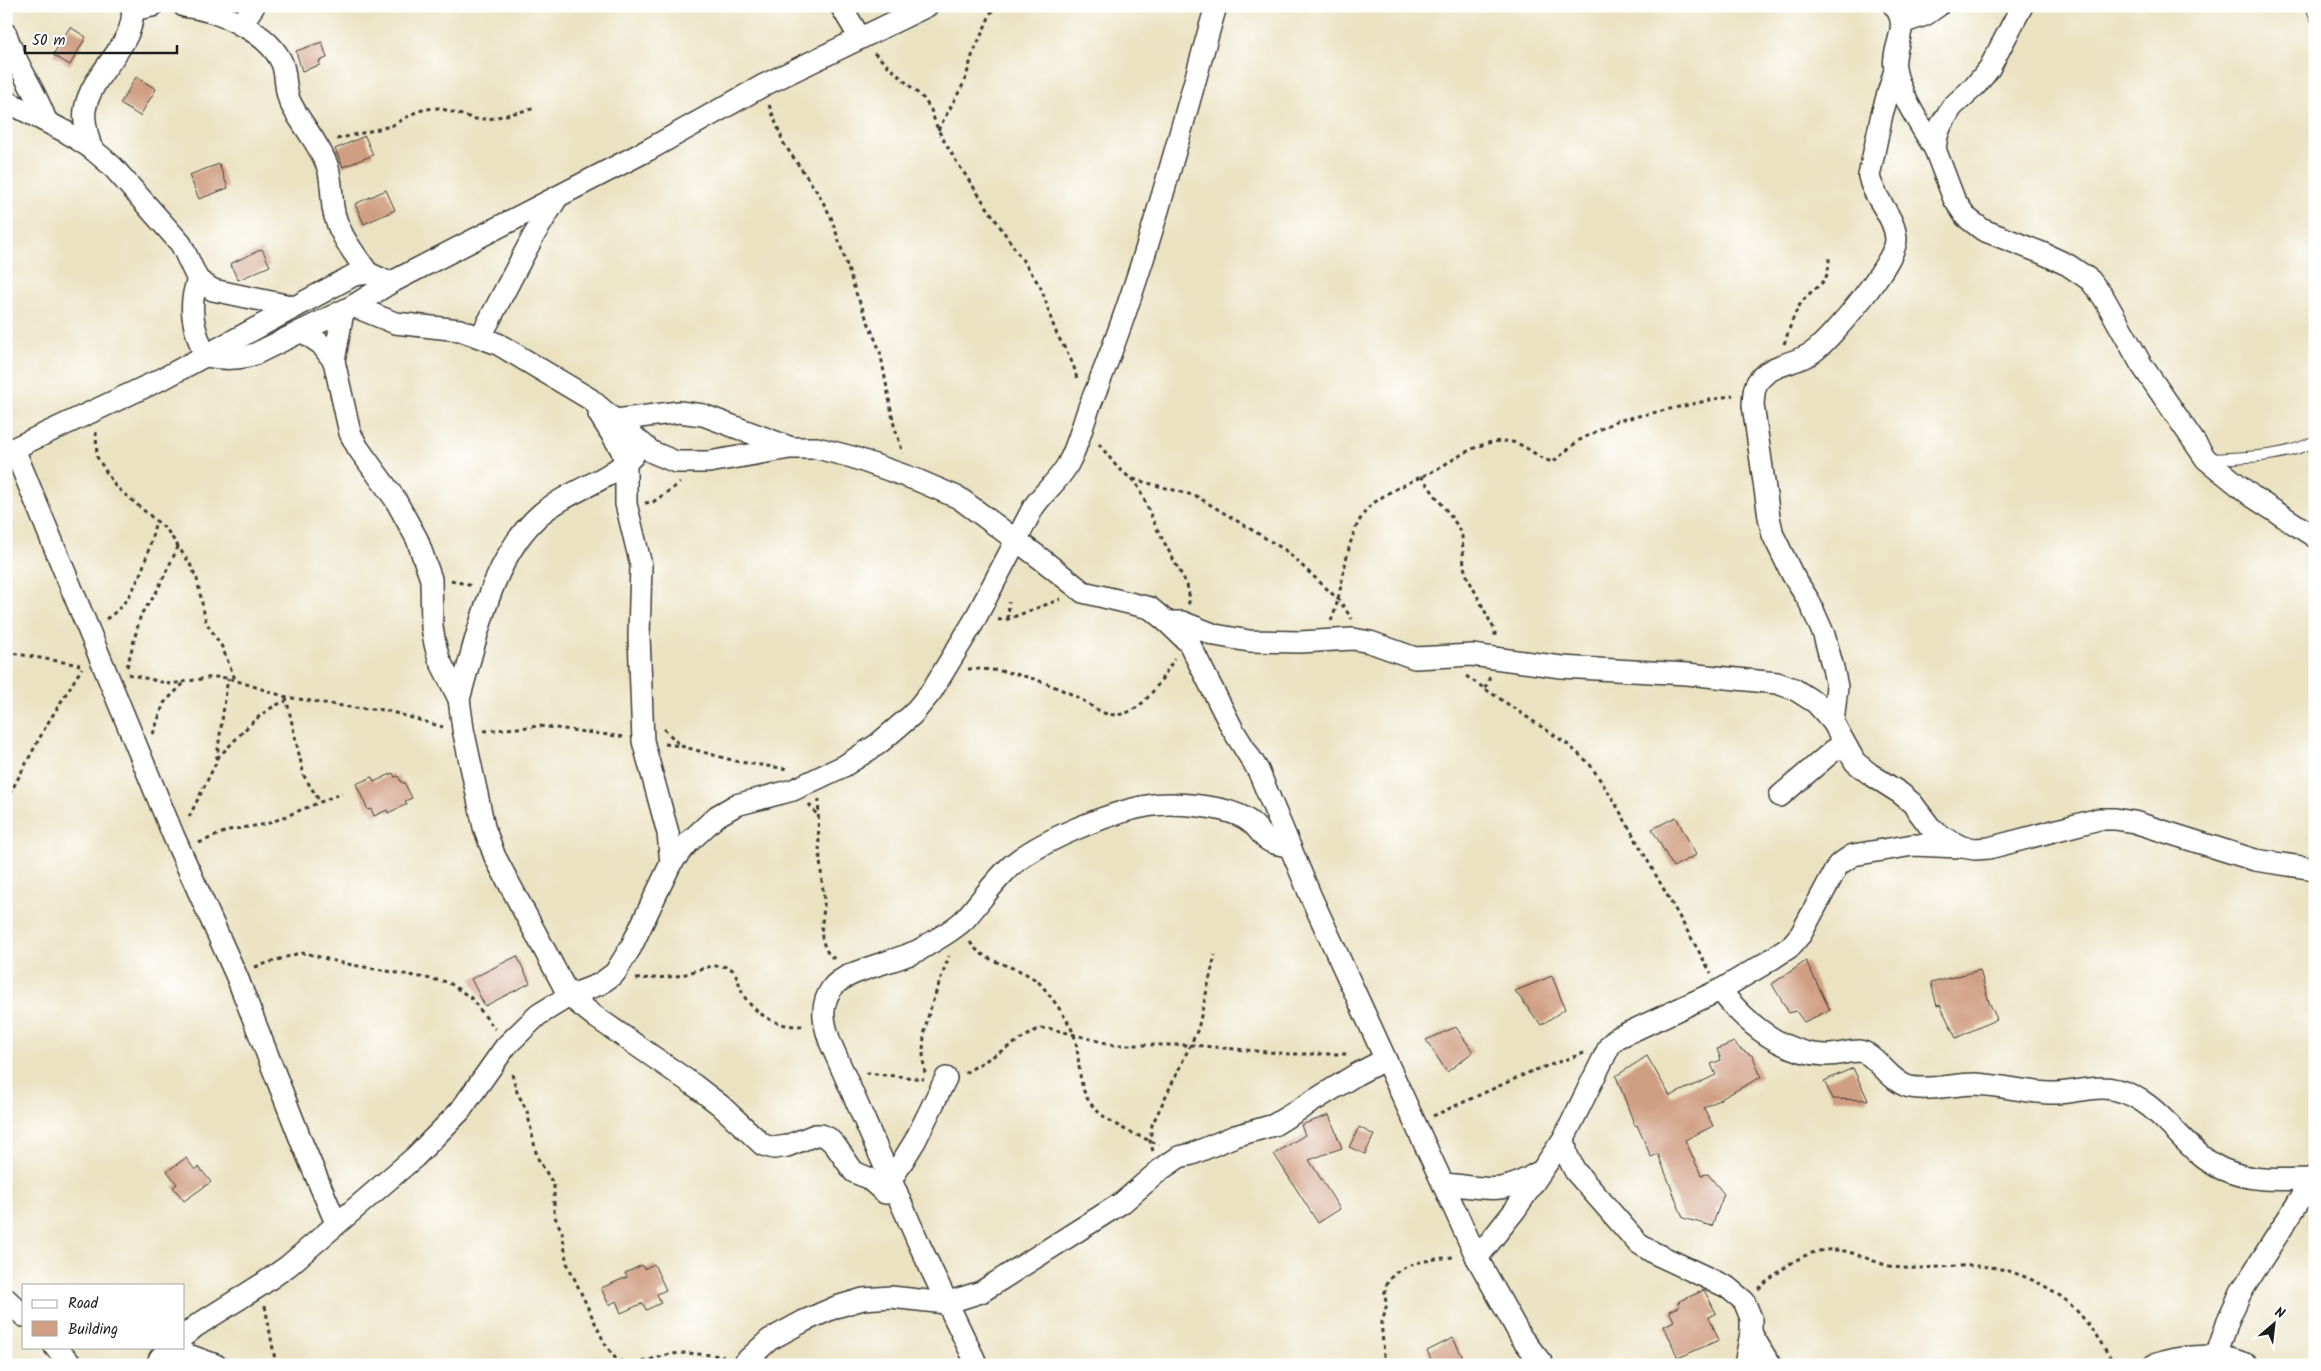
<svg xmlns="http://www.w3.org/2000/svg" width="2321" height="1371" font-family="Kalam,sans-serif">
  <rect width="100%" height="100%" fill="#fff"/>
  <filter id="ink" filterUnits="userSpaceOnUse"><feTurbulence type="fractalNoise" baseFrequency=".02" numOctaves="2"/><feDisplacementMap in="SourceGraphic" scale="10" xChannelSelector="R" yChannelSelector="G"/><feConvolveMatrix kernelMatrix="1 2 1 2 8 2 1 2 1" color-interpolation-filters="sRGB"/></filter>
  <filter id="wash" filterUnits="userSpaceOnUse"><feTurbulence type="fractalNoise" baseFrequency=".0096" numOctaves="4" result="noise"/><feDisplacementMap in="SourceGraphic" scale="20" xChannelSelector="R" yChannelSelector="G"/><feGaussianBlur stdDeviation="1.12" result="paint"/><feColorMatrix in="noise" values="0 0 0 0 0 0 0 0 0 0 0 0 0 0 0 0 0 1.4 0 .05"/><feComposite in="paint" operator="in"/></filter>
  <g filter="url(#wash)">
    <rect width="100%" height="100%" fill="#ebe2c1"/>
    <g id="blocks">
      <g fill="#d09f83">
        <path d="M70 27 86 37 70 65 53 55Z"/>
        <path d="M322 42 327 58 319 61 320 65 302 71 296 51Z"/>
        <path d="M136 77 156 89 140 116 120 104Z"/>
        <path d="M365 136 373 155 343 167 335 149Z"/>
        <path d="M219 164 228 188 199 199 189 175Z"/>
        <path d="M386 190 395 210 364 224 355 204Z"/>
        <path d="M262 249 270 266 238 280 230 264Z"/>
        <path d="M393 773 395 777 398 776 402 783 404 782 412 798 405 801 407 804 388 813 387 810 374 816 371 809 368 810 356 784 372 777 374 782Z"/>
        <path d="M1676 817 1696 855 1673 867 1652 829Z"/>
        <path d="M517 956 530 983 485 1006 471 979Z"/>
        <path d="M1806 961 1830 1010 1804 1022 1796 1011 1789 1013 1772 984Z"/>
        <path d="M1980 970 1989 1002 1997 1019 1956 1038 1940 1005 1937 1006 1931 983Z"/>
        <path d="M1552 976 1565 1009 1541 1025 1515 991Z"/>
        <path d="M1456 1027 1473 1052 1447 1072 1426 1040Z"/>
        <path d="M1734 1042 1740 1049 1753 1056 1761 1077 1704 1108 1713 1126 1685 1140 1701 1175 1708 1174 1724 1194 1712 1226 1683 1218 1658 1154 1651 1157 1637 1125 1635 1126 1616 1076 1647 1056 1670 1096 1716 1075 1711 1064 1721 1060 1717 1049Z"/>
        <path d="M1853 1068 1868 1100 1833 1099 1824 1081Z"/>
        <path d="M1329 1115 1342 1148 1309 1160 1340 1209 1318 1223 1274 1154 1305 1135 1301 1125Z"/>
        <path d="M1359 1127 1374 1135 1365 1154 1349 1147Z"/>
        <path d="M186 1158 195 1170 199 1167 211 1182 184 1201 173 1187 177 1184 167 1171Z"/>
        <path d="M654 1264 666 1290 657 1294 661 1303 646 1310 643 1303 621 1313 616 1301 609 1305 601 1288 627 1277 625 1273 642 1265 644 1269Z"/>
        <path d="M1704 1290 1716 1313 1709 1317 1719 1340 1678 1358 1664 1326 1674 1321 1669 1311 1680 1306 1678 1302Z"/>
        <path d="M1453 1338 1467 1365H1434L1427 1351Z"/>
      </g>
    </g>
  </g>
  <g filter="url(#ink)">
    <use href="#blocks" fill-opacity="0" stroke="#3b3a35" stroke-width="1"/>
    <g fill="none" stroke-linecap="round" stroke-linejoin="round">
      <g stroke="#3b3a35" stroke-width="12">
        <g id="lane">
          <path d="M2311 6 2315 17"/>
          <path d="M2210 459C2244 457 2284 458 2315 441"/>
        </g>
      </g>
      <g stroke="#3b3a35" stroke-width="24">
        <g id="street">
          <path d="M184 6C217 10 268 31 282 63 287 76 284 91 291 104 302 125 318 142 327 165 332 178 331 193 333 207 336 231 354 253 368 273"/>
          <path d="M841 6 860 38"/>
          <path d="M1894 6C1912 26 1891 47 1895 69 1899 93 1922 128 1935 149"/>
          <path d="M2022 6 1989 69 1975 86 1952 107 1941 125 1937 136 1935 149 1954 199 1966 217 1983 230 2042 253 2068 265 2090 280 2104 298 2141 364 2206 459 2253 497 2315 537"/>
          <path d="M132 10 152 6"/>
          <path d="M1902 23 1925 15 1938 6"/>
          <path d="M241 25 254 6"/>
          <path d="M6 34C15 65 36 90 46 121"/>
          <path d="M6 101 66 132 91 148 112 166 181 244 198 280 213 290 295 307"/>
          <path d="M91 148C88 136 83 122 85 110 91 71 138 45 132 6"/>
          <path d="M198 280C187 307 194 330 205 356 223 359 237 360 255 354L353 306 390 283 648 150 764 85 927 6"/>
          <path d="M353 306 395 323 460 330 498 344 590 399 652 452 676 462H709L790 448H817L852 457 917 480 959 498 1040 558 1083 592 1150 608 1167 622H1182L1215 635 1249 641 1300 642 1353 639 1370 642 1415 658 1472 655 1561 667 1687 674 1777 683 1794 689 1816 703 1833 722 1855 762 1870 774 1900 793 1912 803 1930 827 1942 837 1962 847 1975 849 1989 848 2099 819H2115L2134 822 2255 860 2315 869"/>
          <path d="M343 312 334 361 350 433 358 448 395 499 417 539 431 579 432 627 435 644 439 659 459 699 463 729 484 827 495 857 569 996 597 1018 694 1085 720 1105 763 1145 774 1148 787 1146 815 1135H821L828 1138 835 1145 854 1172 868 1178 885 1193H897"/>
          <path d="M302 331 321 344 334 361"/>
          <path d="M481 336 534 235 557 198"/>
          <path d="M599 414 621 449 626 463V504L641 565 639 636 643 741 668 833 671 863"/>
          <path d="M616 420 679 412 703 415 789 447"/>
          <path d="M14 449 174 837 237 977 302 1143 336 1223"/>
          <path d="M6 452 166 377 354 275 368 273 390 283"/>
          <path d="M1167 622 1189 643 1233 730 1258 770 1311 897 1477 1258 1521 1337 1543 1365"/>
          <path d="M459 699C477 638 491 556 542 513 570 490 605 483 633 456"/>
          <path d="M1833 722 1837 687 1833 668 1824 635 1809 601 1792 574 1773 535 1769 517 1753 405C1754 396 1753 387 1759 380 1772 363 1797 364 1813 352 1832 338 1897 261 1896 239 1895 216 1873 198 1869 176L1882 114 1895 70"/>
          <path d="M1780 796 1834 750 1846 748"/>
          <path d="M1720 990C1746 1023 1780 1053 1825 1055 1837 1056 1847 1051 1859 1051 1875 1052 1889 1082 1910 1087 1930 1091 1954 1084 1975 1084 2000 1085 2024 1092 2050 1093 2072 1094 2095 1084 2117 1090 2162 1101 2182 1151 2222 1169 2254 1183 2281 1179 2315 1179"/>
          <path d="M1564 1138 1567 1155 1575 1171 1637 1242 1654 1253 1727 1287 1744 1301 1751 1318V1333L1745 1365"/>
          <path d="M891 1180 915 1141 946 1078"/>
          <path d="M1444 1184C1486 1187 1499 1197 1537 1173"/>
          <path d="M1477 1258 1515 1210 1564 1138 1610 1045 1617 1038 1720 990 1761 966 1790 947 1801 934 1838 865 1853 855 1913 845 1959 847"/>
          <path d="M6 1299 24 1316"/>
          <path d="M1751 1333 1770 1365"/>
          <path d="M184 1336 196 1326 261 1285 288 1266 415 1157 460 1111 506 1046 538 1015 569 996 600 984 615 973 631 947 671 863 689 842 717 816 736 805 793 790 844 766 878 744 912 715 931 692 973 623 1033 508C1043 492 1059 481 1068 464 1079 444 1083 421 1092 400 1145 273 1178 138 1216 6"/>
          <path d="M55 1347 72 1365"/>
          <path d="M169 1348 216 1365"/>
          <path d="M2216 1357 2229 1318 2241 1292 2315 1176"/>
          <path d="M157 1365 160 1358 170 1347"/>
          <path d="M742 1365 769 1340 804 1321 836 1307 863 1299 891 1297 946 1303 981 1292 1123 1202 1160 1170 1179 1157 1192 1154 1235 1136 1274 1125 1357 1074 1384 1060V1057"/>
          <path d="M977 1365 920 1246 830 1042C824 1024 819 1006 832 988 846 969 898 962 921 949 935 940 953 931 965 919 981 901 994 881 1012 865 1042 840 1108 813 1147 806 1171 801 1226 806 1246 819 1268 833 1256 842 1289 846"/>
          <path d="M2154 1365C2178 1355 2224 1352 2247 1365"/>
        </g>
      </g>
      <g stroke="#3b3a35" stroke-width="3" stroke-dasharray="4 4" stroke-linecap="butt">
        <path d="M874 53 924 99 931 110 938 130 956 161 1040 286C1046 300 1049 314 1054 327 1062 348 1074 357 1077 381"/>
        <path d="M769 105 784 144 818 193 831 217 856 293 880 351 894 425 903 453"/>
        <path d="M938 130 965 81 972 56 994 6"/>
        <path d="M337 139 391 126 416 112 426 109 439 108 475 119H489L536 108"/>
        <path d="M1784 344C1789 331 1793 315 1801 303 1818 281 1830 288 1829 254"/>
        <path d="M96 432 97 457 115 486 167 530 190 564 197 579 206 622 222 647 235 679"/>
        <path d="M1099 444 1117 467 1136 483 1140 490 1156 527 1187 585 1190 599 1188 605"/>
        <path d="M1421 476 1457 525 1462 536 1464 567 1467 576 1495 631V637"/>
        <path d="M1133 479 1196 496 1285 550 1339 600 1352 619"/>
        <path d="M645 503 653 502 680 483"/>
        <path d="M451 580 472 586"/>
        <path d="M106 619C138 599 148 554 156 520"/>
        <path d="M1008 619 1009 602"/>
        <path d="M998 620 1008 619 1061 599"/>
        <path d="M1331 621C1346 587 1343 526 1375 502 1396 486 1420 479 1442 466 1463 454 1486 437 1512 442 1527 445 1538 459 1553 462L1578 441 1616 421 1733 395"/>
        <path d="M6 652 80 665"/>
        <path d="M127 667 141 614 155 595 179 545"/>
        <path d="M968 669C1005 668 1037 678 1071 694 1083 699 1092 708 1104 713 1138 724 1160 682 1174 659"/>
        <path d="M128 674 170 684 214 677 228 678 286 697 355 708 385 710 443 727"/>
        <path d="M1466 676 1567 744 1589 763 1614 801 1711 973"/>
        <path d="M1485 688 1490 677"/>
        <path d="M286 697 304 776 320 802"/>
        <path d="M664 729 681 746"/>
        <path d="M484 731 540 726 624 737"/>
        <path d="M153 734 164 703 184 683"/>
        <path d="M665 744 681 746 739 762 788 769"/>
        <path d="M217 758C240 737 257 711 286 701"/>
        <path d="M819 799C817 833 820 865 824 899 825 912 820 924 822 937 824 946 827 956 836 959"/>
        <path d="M6 801 46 726 82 668"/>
        <path d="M809 804 817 815"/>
        <path d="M189 817 216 763 228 678"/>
        <path d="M199 843 229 830 267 824 342 793"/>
        <path d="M970 942C986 967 1024 964 1043 987 1054 1001 1068 1019 1074 1035 1081 1057 1076 1085 1091 1104 1108 1125 1136 1134 1159 1145"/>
        <path d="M255 967 296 954 305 953 342 963 448 982 471 998 495 1029"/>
        <path d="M636 979C650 978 667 978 682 975 696 971 711 963 727 967 738 970 738 984 742 992 753 1015 782 1030 806 1025"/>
        <path d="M866 1073 924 1079"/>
        <path d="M925 1073C917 1030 936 995 949 956"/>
        <path d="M965 1073 1038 1029 1048 1028 1114 1045H1192L1289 1054H1348"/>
        <path d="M512 1074 517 1092 527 1111 537 1157 554 1185V1215L562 1232 567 1263 605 1344 616 1359 625 1363 635 1364 670 1354 686 1353 724 1356"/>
        <path d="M1433 1116 1530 1072 1584 1053"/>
        <path d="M1153 1151 1150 1141 1152 1125 1198 1029 1215 955"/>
        <path d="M1758 1289C1788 1264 1814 1240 1855 1254 1870 1259 1886 1267 1902 1268 1926 1269 1950 1265 1974 1266 1992 1266 2009 1270 2025 1277 2073 1296 2088 1322 2115 1365"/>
        <path d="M265 1306 276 1365"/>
        <path d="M1384 1365C1385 1350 1381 1336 1382 1322 1383 1317 1386 1312 1386 1307 1387 1302 1384 1296 1385 1291 1389 1263 1432 1259 1454 1257"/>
      </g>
      <use href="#lane" stroke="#fff" stroke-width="10"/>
      <use href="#street" stroke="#fff" stroke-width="21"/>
    </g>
  </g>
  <rect width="2321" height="1371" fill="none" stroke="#fff" stroke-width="25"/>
  <rect x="22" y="1284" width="162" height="65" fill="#ffffff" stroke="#a4a4a4"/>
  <rect x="32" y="1300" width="25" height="8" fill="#ffffff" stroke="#a4a4a4"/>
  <text x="68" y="1308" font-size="15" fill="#1c1c1c">Road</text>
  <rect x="32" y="1321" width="25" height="15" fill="#d09f83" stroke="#a4a4a4"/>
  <text x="68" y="1334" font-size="15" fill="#1c1c1c">Building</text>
  <g transform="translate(2274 1324) rotate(28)" stroke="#ffffff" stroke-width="4" paint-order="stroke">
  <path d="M0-4L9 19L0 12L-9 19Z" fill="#1c1c1c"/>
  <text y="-8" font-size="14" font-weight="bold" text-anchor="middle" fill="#1c1c1c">N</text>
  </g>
  <path d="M25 45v8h152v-8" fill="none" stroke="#1c1c1c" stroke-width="2.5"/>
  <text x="32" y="45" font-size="15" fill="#1c1c1c" stroke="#ffffff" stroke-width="4" paint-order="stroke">50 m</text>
</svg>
